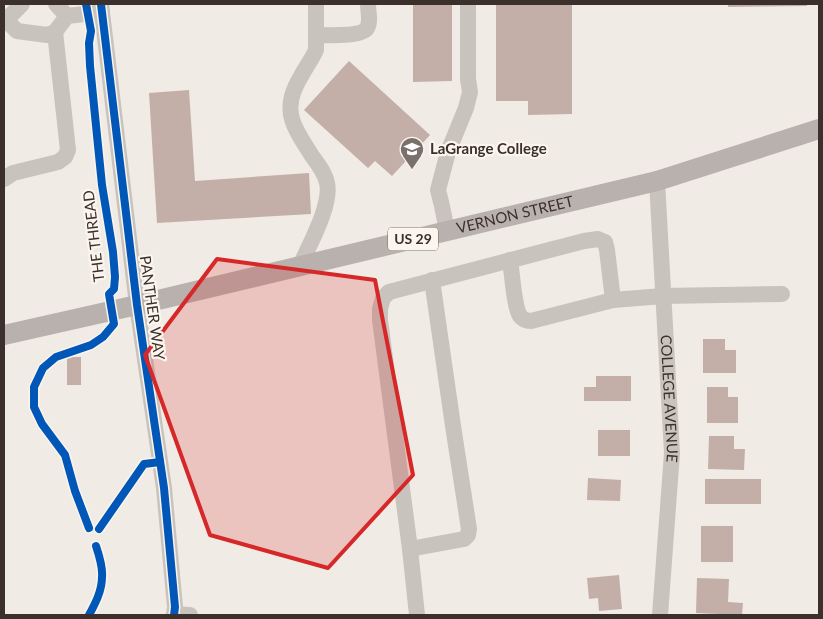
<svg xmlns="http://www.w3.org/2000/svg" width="823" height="619" font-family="Lato,sans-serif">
  <rect width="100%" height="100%" fill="#f0ebe5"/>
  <g fill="#c3afa7">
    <path d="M413 4H452V81L413 82Z"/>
    <path d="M496 4H572V114L528 115V101H496Z"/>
    <path d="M728 4H807V6L728 7Z"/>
    <path d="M349 61 430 135 392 176 375 161 368 168 304 110Z"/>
    <path d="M189 90 195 181 309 173 311 214 157 223 149 93Z"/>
    <path d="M703 339H725V350H736V373H703Z"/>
    <rect x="67" y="357" width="14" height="28"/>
    <path d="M596 376H631V401H584V387H596Z"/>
    <path d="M707 387H728V397H738V423H707Z"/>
    <rect x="598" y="430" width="32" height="26"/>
    <path d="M709 436H734V449H745L744 470 708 469Z"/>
    <path d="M588 478 621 480 620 501 587 500Z"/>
    <rect x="705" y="479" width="56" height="25"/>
    <rect x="701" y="526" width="32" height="36"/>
    <path d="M619 575 622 609 599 611 598 598 589 599 587 578Z"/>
    <path d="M697 578 729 579 728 602 743 603 742 615 696 613Z"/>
  </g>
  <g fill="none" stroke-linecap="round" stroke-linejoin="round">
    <g stroke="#c9c3be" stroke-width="16">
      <path d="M56 4 67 16"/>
      <path d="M101 4 137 305 164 488 175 607 174 615"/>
      <path d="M316 4V35"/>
      <path d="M4 18 17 31 47 35 55 32 67 16 102 12"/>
      <path d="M6 20 22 4"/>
      <path d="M4 179 13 173 58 162 65 157 68 150 55 32"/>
      <path id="s1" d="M657 181 672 453 660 615"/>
      <path d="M447 231 442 206 438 190 448 152 466 108 470 92 468 79V4"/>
      <path d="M510 260C512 272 514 307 520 316 523 320 526 321 531 321L613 300"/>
      <path d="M300 266C309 245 332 205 327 183 325 173 318 164 312 156 306 146 295 131 292 119 285 96 302 75 313 56L316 50V35C327 35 362 37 367 28 371 22 368 11 368 4"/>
      <path d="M410 549 464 539 468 535 469 529 453 426 432 280"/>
      <path d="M174 614 190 615"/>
      <path d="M417 615 410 549 380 320V309L383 298 389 292 584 241 598 239 605 242 607 250 613 300 663 296 782 294"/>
    </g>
    <path stroke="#b8b1ad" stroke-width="20" id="s2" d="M4 335 137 305 657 181 819 129"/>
    <g stroke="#fbf5ee" stroke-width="11">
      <g id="cycleway">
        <path d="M86 4 91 31 89 43 90 66 102 185 113 252 115 277 114 289 109 294 114 324 103 337 91 345 56 357 43 368 34 387V407L42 424 65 455 75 491 89 528"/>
        <path d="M101 4 137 305 164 488 175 607 174 615"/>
        <path d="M99 529 144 464 160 462"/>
        <path d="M89 615C95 604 102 591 102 577 103 567 99 555 96 546"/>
      </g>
    </g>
    <use href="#cycleway" stroke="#0057b8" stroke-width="8"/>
  </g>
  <path fill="#d62828" fill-opacity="0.2" stroke="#d62828" stroke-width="4" stroke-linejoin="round" d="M217 259 375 280 413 475 328 568 210 535 145 355Z"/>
  <defs>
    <g id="university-pin" transform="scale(1.25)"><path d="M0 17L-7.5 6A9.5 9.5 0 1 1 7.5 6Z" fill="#7a716c" stroke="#fbf5ee"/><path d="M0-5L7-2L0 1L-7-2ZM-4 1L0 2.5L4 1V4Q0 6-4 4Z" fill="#fff"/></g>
  </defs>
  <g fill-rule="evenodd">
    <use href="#university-pin" x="412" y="149"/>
  </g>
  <g text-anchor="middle" stroke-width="4.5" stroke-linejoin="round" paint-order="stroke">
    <rect fill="#fbf5ee" stroke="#756b66" stroke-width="1" x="388" y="227.5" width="50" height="23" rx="4"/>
    <g font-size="14" font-weight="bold" fill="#3b302b">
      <text x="413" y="244">US 29</text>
    </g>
    <g font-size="15" font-weight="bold" fill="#3b302b" stroke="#fbf5ee" text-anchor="start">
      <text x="430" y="154">LaGrange College</text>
    </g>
    <g font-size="15" fill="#3b302b" stroke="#fbf5ee">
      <text dy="5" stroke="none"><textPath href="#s2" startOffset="525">VERNON STREET</textPath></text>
      <text transform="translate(94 236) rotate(-97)" y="5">THE THREAD</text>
      <text transform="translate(152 308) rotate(82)" y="5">PANTHER WAY</text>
      <text dy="5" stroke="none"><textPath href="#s1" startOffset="218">COLLEGE AVENUE</textPath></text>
    </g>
  </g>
  <rect width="823" height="619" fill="none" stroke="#3b302b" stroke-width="10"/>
</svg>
